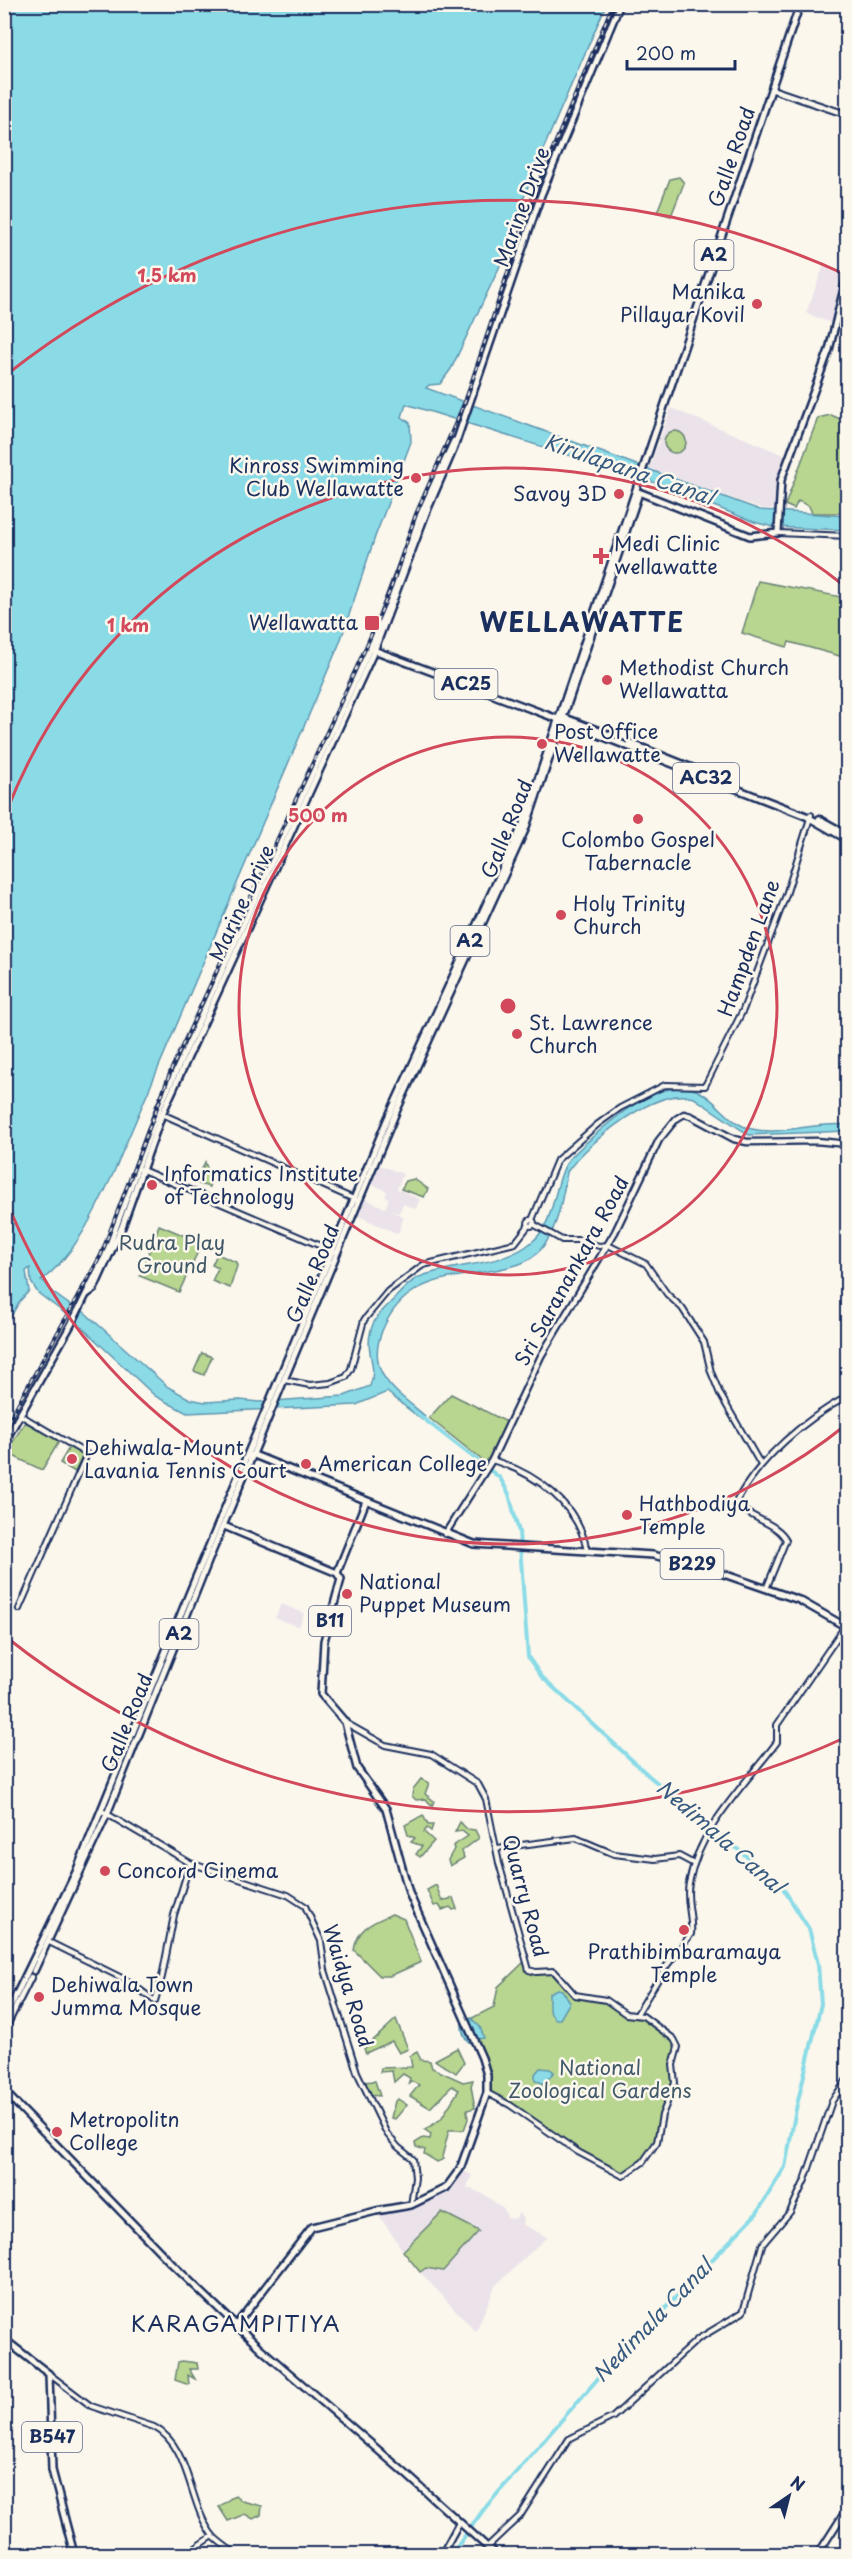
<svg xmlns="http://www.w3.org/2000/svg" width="852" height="2559" font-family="'Playpen Sans',sans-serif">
  <rect width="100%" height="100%" fill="#fbf7ec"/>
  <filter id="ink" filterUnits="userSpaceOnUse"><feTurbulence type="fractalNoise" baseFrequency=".0167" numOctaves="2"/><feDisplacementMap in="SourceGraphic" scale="12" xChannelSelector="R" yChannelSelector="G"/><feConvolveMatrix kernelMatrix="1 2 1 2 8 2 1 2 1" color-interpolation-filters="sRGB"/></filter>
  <g filter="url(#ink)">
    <g fill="#ece3ea">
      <path d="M824 265 844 273 833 324 806 313Z"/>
      <path d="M671 408 789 457 781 479 776 510 760 508 649 469Z"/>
      <path d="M377 1164 403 1174 397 1189 420 1199 416 1209 403 1204 399 1213 390 1210 404 1217 398 1234 356 1215 364 1198 385 1208 389 1198 385 1197 387 1191 369 1183Z"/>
      <path d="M281 1604 304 1613 299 1627 275 1618Z"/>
      <path d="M462 2170 472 2175 467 2187 485 2195 504 2209 508 2219 516 2218 518 2213 524 2218 522 2224 547 2237 495 2286 476 2332 420 2272 426 2268 442 2212 403 2251 376 2211 411 2205 437 2194Z"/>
    </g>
    <g fill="#b8d68f" stroke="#6a8276" stroke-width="1.5">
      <path d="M679 177 684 183 671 216 657 212 670 179Z"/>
      <path d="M831 415 847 422V513H812L809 506 798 501 794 509 785 505 818 418Z"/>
      <circle cx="675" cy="442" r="11"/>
      <path d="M758 581 847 598V658L789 642 787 647 742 633Z"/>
      <path d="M205 1162 210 1178 209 1187 196 1183Z"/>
      <path d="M414 1179 428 1189 424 1197 401 1189 406 1181Z"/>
      <path d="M159 1225 202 1243 179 1292 140 1276Z"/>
      <path d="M217 1254 236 1262 237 1266 230 1288 212 1281 218 1268 212 1265Z"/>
      <path d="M202 1353 212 1357 204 1375 194 1371Z"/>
      <path d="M451 1394 507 1422 487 1464 429 1418Z"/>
      <path d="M25 1422 60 1440 42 1470 13 1456 9 1448Z"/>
      <path d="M70 1446 85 1456 75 1472 60 1463Z"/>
      <path d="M421 1779 429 1783 425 1794 434 1801 432 1806 426 1799 416 1800 412 1796 413 1789Z"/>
      <path d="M423 1815 428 1825H433L431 1831 427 1828 424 1832 434 1841 420 1857 416 1854 422 1846 411 1842 415 1838 408 1835 405 1825Z"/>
      <path d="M460 1822 467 1829 475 1830 479 1838 462 1851 464 1858 450 1866 448 1860 454 1849 453 1846 468 1836 462 1831 455 1832Z"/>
      <path d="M436 1885 442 1901 453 1898 457 1909 453 1910 450 1907 442 1910 439 1905 434 1906 427 1890Z"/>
      <path d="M392 1914 404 1919 421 1962 390 1976H380L354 1950C358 1927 372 1923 392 1914Z"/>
      <path d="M525 1961 529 1970 554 1971 575 1995 606 2000 626 2014 643 2016 674 2039 678 2047 673 2065 675 2083 662 2115 657 2142 643 2162 623 2176 578 2152 487 2093V2075L466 2021 494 2007 498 1987Z"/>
      <path d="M396 2019 408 2049 399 2053 392 2041 366 2053 364 2049Z"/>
      <path d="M457 2048 464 2063 456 2073C448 2067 439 2064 435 2060Z"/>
      <path d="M417 2052 421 2060 430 2061 432 2068 463 2082 473 2080 471 2086 475 2108 467 2110 468 2119 464 2130H449L442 2157 444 2159 437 2162 424 2154 425 2150 416 2147 415 2143 423 2138 430 2139 431 2134 425 2130 441 2119 459 2090 452 2086 430 2108 410 2096 419 2085 411 2081 408 2085 410 2078 403 2074 394 2082 392 2071 380 2072 381 2068 412 2067 410 2056Z"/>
      <path d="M375 2081 380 2096 368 2095 362 2082Z"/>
      <path d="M398 2099 407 2105 395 2119 391 2118 395 2101Z"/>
      <path d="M442 2212 479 2231 443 2271 426 2268 420 2272 403 2251Z"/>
      <path d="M182 2361 197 2363 198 2369H189L195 2379 188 2375 189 2385 175 2380 178 2362Z"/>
      <path d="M235 2495 242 2501 262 2506 261 2515 253 2519 245 2514 228 2521 219 2507Z"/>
    </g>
    <g fill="#8bdbe7" stroke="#5e96b0" stroke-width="1.5">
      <path d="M5 5H606L532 175 499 268 451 369 440 384 429 385 426 388 760 510 847 516V530L773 527 754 522 648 480 406 404 402 417 410 423 411 442 375 537 340 642 113 1174C94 1213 76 1254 41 1281L45 1282 52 1292 81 1313 83 1311 168 1387 190 1399 205 1402 240 1400 259 1402 344 1396 370 1386C379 1363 362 1351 373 1324 377 1315 386 1307 393 1300 400 1293 408 1283 417 1278 453 1262 503 1268 533 1241 556 1222 553 1182 569 1159 596 1133 660 1070 700 1092 719 1102 730 1125 752 1129 782 1136 816 1121 847 1125V1131L749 1135 694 1098C658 1084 587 1143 567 1172 562 1201 557 1237 534 1256 525 1264 512 1266 500 1269 450 1279 404 1276 382 1331 365 1374 396 1391 425 1416L422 1420 387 1392 356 1405 187 1413 155 1396 75 1321 38 1293 31 1282 30 1268 26 1271 29 1291 19 1302 5 1328Z"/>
      <path d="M557 1989 562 1990 570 2002 560 2019H555L549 2011V1993Z"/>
      <path d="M471 2018 480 2027 484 2038 477 2039 472 2044C464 2040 461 2030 462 2021Z"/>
      <path d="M540 2068 550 2069 554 2072 544 2084 535 2080V2074Z"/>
    </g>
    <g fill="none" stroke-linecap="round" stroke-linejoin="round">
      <path stroke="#8bdbe7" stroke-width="4" d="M420 1416 500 1478 509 1494 519 1532 528 1657 541 1676 649 1776 781 1885 809 1929 818 1964 821 2004 796 2109 785 2167 757 2213 601 2375 484 2509 452 2554"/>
      <g stroke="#1b2f5e" stroke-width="8">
        <g id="tertiary">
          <path d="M778 533 848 536"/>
          <path d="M844 833 848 824"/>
          <path d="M162 1114 356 1200"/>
          <path d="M140 1169 335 1252"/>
          <circle cx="531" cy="1223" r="3"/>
          <path d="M532 1220 557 1160 598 1124 620 1108 665 1085 705 1086 743 1010 786 895 811 815"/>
          <path d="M533 1224 562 1240H579L599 1246 608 1245 646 1264 667 1294 682 1308 704 1342 711 1372 720 1394 761 1465"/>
          <path d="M284 1380 310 1385 330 1383 346 1377 351 1369 364 1320 388 1291 423 1265 515 1243 529 1225"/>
          <path d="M492 1460C535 1473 578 1503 587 1551"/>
          <path d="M766 1589 786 1540C778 1523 750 1519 737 1504V1500C761 1457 805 1419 848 1396"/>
          <path d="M19 1609 87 1454 20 1415"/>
          <path d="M346 1723 385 1745 431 1754 478 1784 486 1799 499 1863 529 1970 536 1972 554 1971 575 1995 606 2000 626 2014 643 2016 674 2039 678 2047 673 2065 675 2083 662 2115 657 2142 643 2162 623 2176 578 2152 510 2105 487 2093"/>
          <path d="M102 1811 190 1863 288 1895 305 1906 321 1941 325 1970 357 2072 387 2134 398 2147 413 2159 415 2178 411 2205"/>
          <path d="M497 1848 576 1838 614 1854 655 1859 679 1856 694 1864"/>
          <path d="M49 1942 128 1981 155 2001 162 1977 174 1915 190 1863"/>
          <path d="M637 2014 665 1968 691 1934C693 1917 685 1900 689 1883 699 1828 745 1785 777 1742V1725L845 1626"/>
          <path d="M49 2374 91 2406 154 2427C192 2447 188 2507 214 2537 220 2543 229 2549 236 2554"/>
          <path d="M487 2547 520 2516 569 2439 613 2417 698 2339 743 2312 762 2245 790 2212 805 2180 832 2101 848 2078"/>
          <path d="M187 2554 213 2536"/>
        </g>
      </g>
      <g stroke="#1b2f5e" stroke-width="9">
        <g id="secondary">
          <path d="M771 89 848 115"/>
          <path d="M445 1534 492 1460 541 1356 615 1232 659 1140 676 1119 684 1114 691 1116 734 1139 747 1142 816 1141 848 1144"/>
          <path d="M4 2031 31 1977"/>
          <path d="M442 2554 459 2523"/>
          <path d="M818 2554 848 2507"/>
        </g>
      </g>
      <g stroke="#1b2f5e" stroke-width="10">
        <g id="primary">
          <path d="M371 649 563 721 806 816 848 840"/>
          <path d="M560 716 610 735"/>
          <path d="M630 743 725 781"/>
          <path d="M819 819 848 835"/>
          <path d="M87 1294 94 1289 122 1227 162 1114 374 651 426 513 454 448 541 195 620 4"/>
          <path d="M4 1443 72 1323 106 1254 160 1106 375 637 421 513 454 441"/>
          <path d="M248 1456 254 1455 474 1544 653 1555 709 1569 799 1600 848 1628"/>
          <path d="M224 1526 337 1573 341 1579 324 1641 321 1694 345 1722 357 1768 386 1809 409 1893 482 2058 487 2075V2093L460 2169 446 2188 411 2205 376 2211 312 2227 236 2325"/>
          <path d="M337 1573 366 1501"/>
          <path d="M4 2091 171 2263 260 2348 406 2474 495 2554"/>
          <path d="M4 2339 49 2374 52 2470 74 2554"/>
        </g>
      </g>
      <g stroke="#1b2f5e" stroke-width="10">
        <g id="trunk">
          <path d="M636 491 750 536 778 533 781 480 829 350 848 272"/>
          <path d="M34 1971 107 1814 210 1557 396 1112 525 830 638 496 636 491"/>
          <path d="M4 2020 76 1872 189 1594 387 1120 523 824 800 4"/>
        </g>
      </g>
      <use href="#tertiary" stroke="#fbf7ec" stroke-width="4"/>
      <use href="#secondary" stroke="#fbf7ec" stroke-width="4.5"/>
      <use href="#primary" stroke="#fbf7ec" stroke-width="5"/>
      <use href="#trunk" stroke="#fbf7ec" stroke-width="5"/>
      <g stroke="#1b2f5e" stroke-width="4">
        <path id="rail" d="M4 1429 101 1255 172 1068 366 647 391 588 416 514 466 399 532 199 613 4"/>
      </g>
      <use href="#rail" stroke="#fbf7ec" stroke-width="1.5" stroke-dasharray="4.5" stroke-linecap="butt"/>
    </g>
  </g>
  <g fill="none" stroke="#d1495b" stroke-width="3">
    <circle cx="508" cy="1006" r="269"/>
    <path d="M847 1424A538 538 0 0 1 6 1199M6 813A538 538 0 0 1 847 588"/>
    <path d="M842 1739A806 806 0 0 1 6 1637M6 375A806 806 0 0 1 842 273"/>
  </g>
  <g fill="#d1495b" stroke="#fbf7ec" stroke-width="2">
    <circle cx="757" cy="304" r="6"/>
    <circle cx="416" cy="478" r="6"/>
    <circle cx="619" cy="494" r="6"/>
    <path d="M598 547h6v6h6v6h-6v6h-6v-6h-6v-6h6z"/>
    <rect x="364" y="615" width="16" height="16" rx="3"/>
    <circle cx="607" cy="680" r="6"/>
    <circle cx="542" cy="744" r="6"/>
    <circle cx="638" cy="819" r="6"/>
    <circle cx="561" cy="915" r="6"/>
    <circle cx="517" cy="1034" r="6"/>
    <circle cx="152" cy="1185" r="6"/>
    <circle cx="72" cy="1459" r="6"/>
    <circle cx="306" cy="1464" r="6"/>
    <circle cx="627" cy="1515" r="6"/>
    <circle cx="347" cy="1594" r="6"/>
    <circle cx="105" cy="1871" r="6"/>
    <circle cx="684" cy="1930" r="6"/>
    <circle cx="39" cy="1997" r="6"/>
    <circle cx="57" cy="2132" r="6"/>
  </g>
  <g text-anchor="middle" stroke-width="5" stroke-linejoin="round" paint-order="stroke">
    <g fill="#fbf7ec" stroke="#5e6b89" stroke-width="1.5">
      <rect x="694.5" y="240" width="39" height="30" rx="4.5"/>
      <rect x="434.5" y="669" width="63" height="30" rx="4.5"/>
      <rect x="673" y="763" width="66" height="30" rx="4.5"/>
      <rect x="450.5" y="926" width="39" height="30" rx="4.5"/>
      <rect x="660.5" y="1549" width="63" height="30" rx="4.5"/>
      <rect x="309" y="1606" width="42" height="30" rx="4.5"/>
      <rect x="159.5" y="1619" width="39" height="30" rx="4.5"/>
      <rect x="22" y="2422" width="60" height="30" rx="4.5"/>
    </g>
    <g font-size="18" font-weight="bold" fill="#1b2f5e">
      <text x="714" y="261">A2</text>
      <text x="466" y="690">AC25</text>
      <text x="706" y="784">AC32</text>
      <text x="470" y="947">A2</text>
      <text x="692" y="1570">B229</text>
      <text x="330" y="1627">B11</text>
      <text x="179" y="1640">A2</text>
      <text x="52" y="2443">B547</text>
    </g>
    <g font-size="20" fill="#1b2f5e" stroke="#fbf7ec">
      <text transform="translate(732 157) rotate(-71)" y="7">Galle Road</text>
      <text transform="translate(522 207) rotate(-70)" y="7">Marine Drive</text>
      <text transform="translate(507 829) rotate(-68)" y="7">Galle Road</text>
      <text transform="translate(242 903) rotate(-65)" y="7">Marine Drive</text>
      <text transform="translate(749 948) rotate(-70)" y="7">Hampden Lane</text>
      <text transform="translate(572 1271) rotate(-61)" y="7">Sri Saranankara Road</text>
      <text transform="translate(313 1274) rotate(-67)" y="7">Galle Road</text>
      <text transform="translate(127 1723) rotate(-68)" y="7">Galle Road</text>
      <text transform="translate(525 1896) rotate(75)" y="7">Quarry Road</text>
      <text transform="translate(348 1986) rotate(73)" y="7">Waidya Road</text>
    </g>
    <g font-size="20" fill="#1b2f5e" stroke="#fbf7ec" text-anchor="start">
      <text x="745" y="299" text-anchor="end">Manika<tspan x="745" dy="23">Pillayar Kovil</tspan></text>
      <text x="404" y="473" text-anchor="end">Kinross Swimming<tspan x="404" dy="23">Club Wellawatte</tspan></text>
      <text x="607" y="501" text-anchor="end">Savoy 3D</text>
      <text x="614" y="551">Medi Clinic<tspan x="614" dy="23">wellawatte</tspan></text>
      <text x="358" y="630" text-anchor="end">Wellawatta</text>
      <text x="619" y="675">Methodist Church<tspan x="619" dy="23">Wellawatta</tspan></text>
      <text x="554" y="739">Post Office<tspan x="554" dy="23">Wellawatte</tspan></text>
      <text x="638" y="847" text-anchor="middle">Colombo Gospel<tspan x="638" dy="23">Tabernacle</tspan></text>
      <text x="573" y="911">Holy Trinity<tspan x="573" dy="23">Church</tspan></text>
      <text x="529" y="1030">St. Lawrence<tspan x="529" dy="23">Church</tspan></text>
      <text x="164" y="1181">Informatics Institute<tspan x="164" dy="23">of Technology</tspan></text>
      <text x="84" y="1455">Dehiwala-Mount<tspan x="84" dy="23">Lavania Tennis Court</tspan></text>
      <text x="318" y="1471">American College</text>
      <text x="639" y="1511">Hathbodiya<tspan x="639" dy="23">Temple</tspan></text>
      <text x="359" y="1589">National<tspan x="359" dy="23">Puppet Museum</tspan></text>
      <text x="117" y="1878">Concord Cinema</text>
      <text x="684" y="1959" text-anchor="middle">Prathibimbaramaya<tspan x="684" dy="23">Temple</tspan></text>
      <text x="51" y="1992">Dehiwala Town<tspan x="51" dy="23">Jumma Mosque</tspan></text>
      <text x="69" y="2127">Metropolitn<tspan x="69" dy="23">College</tspan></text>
    </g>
    <g font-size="20" fill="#42596a" stroke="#fbf7ec">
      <text x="172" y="1250">Rudra Play<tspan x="172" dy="23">Ground</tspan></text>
      <text x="600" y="2075">National<tspan x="600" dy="23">Zoological Gardens</tspan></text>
    </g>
    <g font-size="21" font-style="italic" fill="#375a80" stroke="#fbf7ec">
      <text transform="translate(629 470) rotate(19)" y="7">Kirulapana Canal</text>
      <text transform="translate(720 1837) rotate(41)" y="7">Nedimala Canal</text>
      <text transform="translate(653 2321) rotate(-46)" y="7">Nedimala Canal</text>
    </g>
    <g font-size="22" letter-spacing="1.5" fill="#1b2f5e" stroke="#fbf7ec">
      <text x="236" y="2332">KARAGAMPITIYA</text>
    </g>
    <g font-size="26" font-weight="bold" letter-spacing="1.5" fill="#1b2f5e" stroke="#fbf7ec">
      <text x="582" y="632">WELLAWATTE</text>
    </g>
  </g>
  <circle cx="508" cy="1006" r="9" fill="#d1495b" stroke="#fbf7ec" stroke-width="3"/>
  <g font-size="18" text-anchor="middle" font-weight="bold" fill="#d1495b" stroke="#fbf7ec" stroke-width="5" stroke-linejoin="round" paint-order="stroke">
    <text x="167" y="282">1.5 km</text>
    <text x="128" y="632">1 km</text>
    <text x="318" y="822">500 m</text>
  </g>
  <rect width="852" height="2559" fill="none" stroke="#fbf7ec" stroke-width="24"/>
  <rect x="12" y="12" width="828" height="2535" fill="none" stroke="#1b2f5e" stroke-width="2" filter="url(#ink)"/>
  <g transform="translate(789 2496) rotate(35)" stroke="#fbf7ec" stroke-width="4.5" paint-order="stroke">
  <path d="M0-4.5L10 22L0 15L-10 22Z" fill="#1b2f5e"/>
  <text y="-9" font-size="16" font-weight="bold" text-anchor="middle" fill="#1b2f5e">N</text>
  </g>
  <path d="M627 60v9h108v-9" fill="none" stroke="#1b2f5e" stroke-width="3"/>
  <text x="636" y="60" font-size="18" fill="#1b2f5e" stroke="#fbf7ec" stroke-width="4.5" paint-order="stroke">200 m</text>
</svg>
